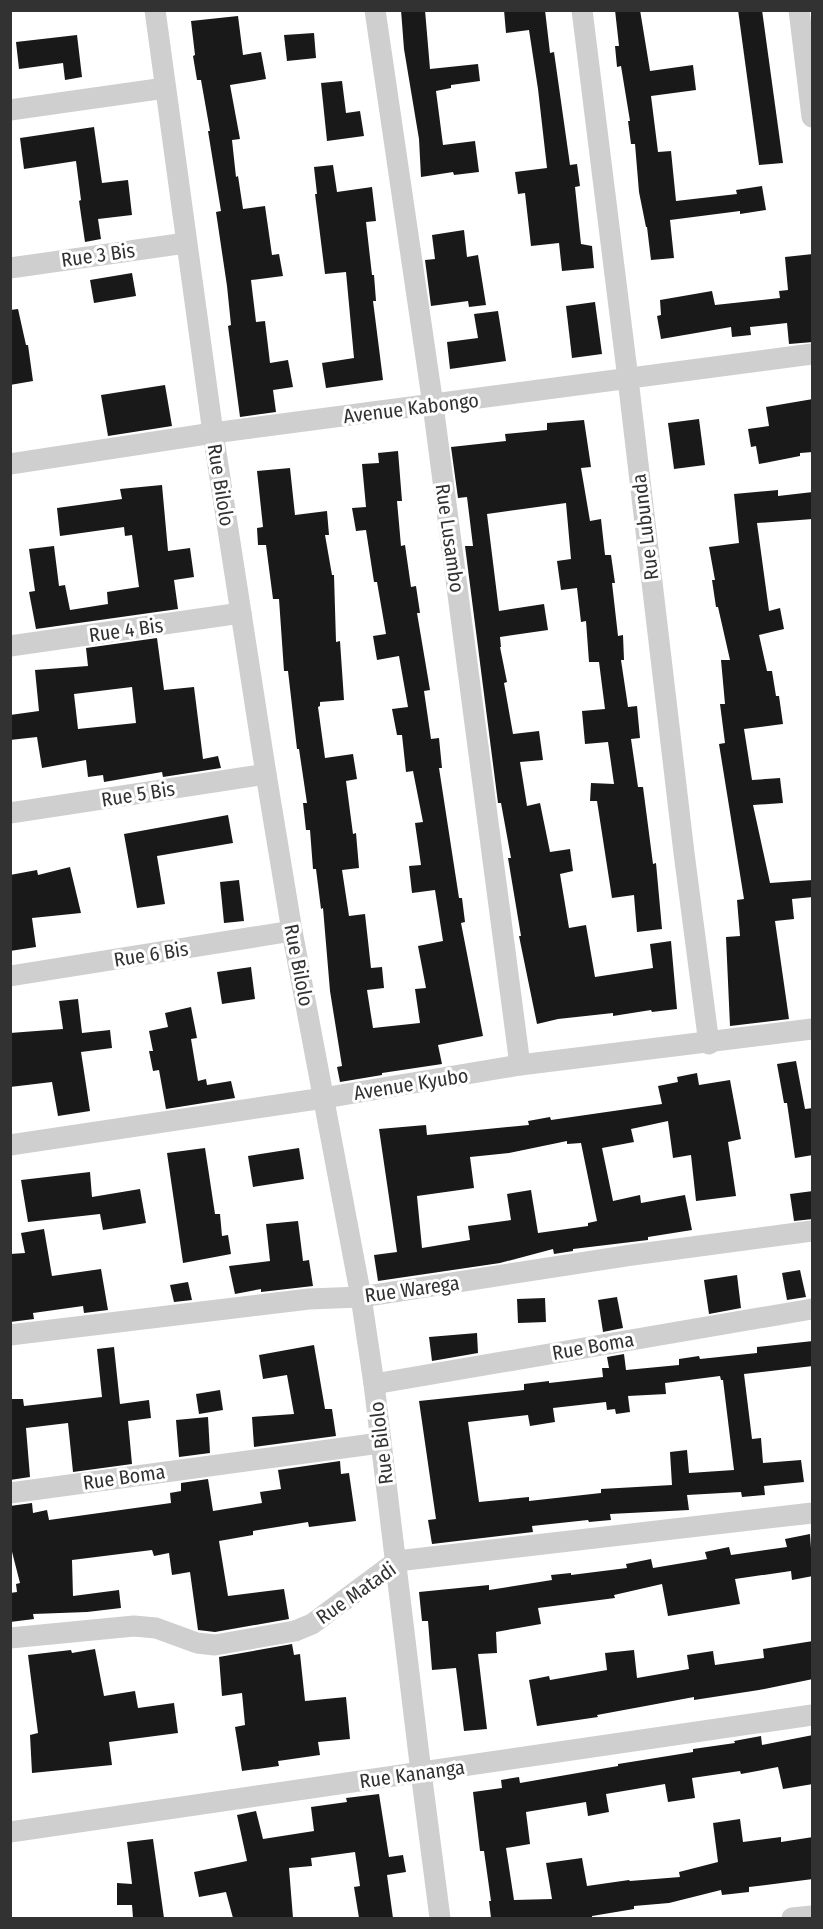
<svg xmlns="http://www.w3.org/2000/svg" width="823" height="1929" font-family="'Fira Sans Condensed',sans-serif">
  <rect width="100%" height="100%" fill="#fff"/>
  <g fill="#191919" fill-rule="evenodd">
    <path d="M401 10H425L430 69 478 64 480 81 451 85V88L436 91 443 145 475 141 479 172 454 175 453 172 421 177 419 139 404 49Z"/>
    <path d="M504 10H545L550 53 554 52 570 165 577 164 580 186 575 187 581 244 592 246 594 268 562 271 559 243 531 246 525 193 518 194 515 172 547 168 538 89 529 30 506 33Z"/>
    <path d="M615 10H640L650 71 693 65 696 90 651 96 658 152 671 151 676 201 737 194 736 190 762 186 766 210 740 214V211L670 220 674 258 651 260 647 227H646L639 192 635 144H631L628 121H630L621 66 617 67 615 46H619Z"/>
    <path d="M738 10H762L783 163 759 165Z"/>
    <path d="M238 16 243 55 261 52 266 79 230 85 240 139 232 140 236 177 238 176 243 209 265 206 272 255 279 254 283 276 251 280 256 322 265 321 270 363 288 360 293 387 273 390 276 412 240 417 228 326 231 325 227 286 216 212 221 211 208 131H210L201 80H197L193 56 195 55 191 21Z"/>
    <path d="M314 33 316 58 287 61 284 35Z"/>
    <path d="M77 35 82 77 65 80 63 63 19 69 16 42Z"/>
    <path d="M342 81 346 113 360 111 364 136 327 141 321 83Z"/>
    <path d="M94 127 102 183 128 180 132 215 98 219 101 239 85 242 79 201 81 200 76 161 24 169 20 138Z"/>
    <path d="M333 165 337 192 372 187 376 221 366 222 372 275H374L376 301H373L383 380 326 388 322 363 354 358 346 272 325 274 315 194H317L314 167Z"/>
    <path d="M464 230 467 257 478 255 486 305 469 307 468 301 431 306 425 260 435 259 432 235Z"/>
    <path d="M813 254V342L789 344 787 323 750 327 751 335 732 337 731 327 661 339 657 316 661 315 660 300 712 291 715 305 780 298 779 291 788 290 785 257Z"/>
    <path d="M132 273 136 296 94 303 90 280Z"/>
    <path d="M595 302 602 354 572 358 566 306Z"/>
    <path d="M18 309 26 345H28L33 381 10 385V310Z"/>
    <path d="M498 311 506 361 450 369 447 342 478 338 474 314Z"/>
    <path d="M165 385 172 426 108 436 101 395Z"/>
    <path d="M813 399V452L800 453V456L759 464 756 446 751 447 748 429 769 426 766 407Z"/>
    <path d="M699 419 705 465 674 469 668 423Z"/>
    <path d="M584 420 591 467 581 468 590 521 601 519 605 555H611L615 583H612L618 636 623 635 624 660H621L628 707 637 706 640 738 631 739 638 787H643L653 864 656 863 662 929 637 932 634 895 612 898 597 801H590L591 783 614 784 608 742 585 744 582 711 605 709 599 662H589L586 621 581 622 577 588 561 590 557 561 571 559 566 503 487 514 499 611 544 604 548 630 500 637 501 647H500L507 682 504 683 513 734 539 731 543 760 520 762 527 806 540 803 550 852 570 849 573 871 560 874 569 928 586 925 595 977 653 968 650 944 671 941 677 1009 652 1012 651 1010 613 1016V1013L558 1019 537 1024 519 936H521L508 858H511L501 803H498L465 546H473L467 497 458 498 451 447 506 441 505 434 547 430V423Z"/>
    <path d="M398 451 402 501H397L401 546 405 545 411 587 416 586 420 613H417L430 690 424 691 431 739 439 738 442 768H439L459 898H462L465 922 461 923 483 1036 438 1045 442 1064 382 1073V1075L340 1082 337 1067 342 1066 330 991 323 908 321 909 316 869H313L310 830H306L303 803H307L299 749H297L288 671H284L279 599H273L266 545H258L257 528 263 527 257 471 290 468 295 515 327 511 329 535H325L332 575H334L336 642 340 641 344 700 320 702V706L318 707 325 758 353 754 357 779 346 781 353 834 356 833 359 868 342 870 349 916 365 914 371 968 382 967 384 988 367 990 373 1028 420 1023 415 989 426 988 418 946 443 941 435 890 412 893 409 866 421 865 415 823 423 822 413 771 406 772 402 735H397L392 709 408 707 399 656 377 660 373 636 386 634 377 582H374L366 530 356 531 352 508 366 507 362 464 379 463 378 453Z"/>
    <path d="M162 485 168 551 190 548 194 577 174 580 178 609 36 629 29 592 35 591 29 549 54 546 59 586 65 585 70 610 108 604 107 592 139 587 132 535 125 536 124 527 60 536 57 508 122 499 120 489Z"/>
    <path d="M778 490V496L813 492V519L757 523 769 611 780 608 784 629 759 635 767 671H772L776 696H779L783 724 744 729 752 780 780 778 783 803 753 805 770 883 813 880V897L792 899 794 919 775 921 789 1019 730 1026 726 937 740 936 737 900 744 899 719 744 725 743 720 704H725L721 660H730L718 607H716L712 580H715L709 547 739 543 734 494Z"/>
    <path d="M157 638 164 690 194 687 203 759 218 756 221 768 163 777 162 772 104 782 103 775 88 777 86 760 42 768 37 737 10 740V715L39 711 35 670 88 666 86 648ZM132 687 136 723 78 729 74 694Z"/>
    <path d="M228 815 233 843 157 856 165 904 137 908 124 834Z"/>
    <path d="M70 867 81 913 32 918 36 947 10 951V875L37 870 38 875Z"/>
    <path d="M239 880 244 921 224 923 220 882Z"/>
    <path d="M251 967 255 999 222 1004 217 972Z"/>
    <path d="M78 999 82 1033 110 1030 112 1048 81 1052 90 1111 58 1116 52 1082 10 1087V1033L63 1029 59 1001Z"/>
    <path d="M191 1007 197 1038 191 1039 198 1081 206 1079 207 1085 231 1081 235 1098 166 1109 159 1070 153 1071 149 1051H153L149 1031 168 1027 165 1013Z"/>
    <path d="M796 1061 805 1109 813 1108V1155L795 1158 787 1103H784L777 1064Z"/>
    <path d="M697 1073 699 1085 730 1080 741 1139 728 1142 736 1196 696 1201 691 1155 673 1158 668 1121 631 1129 634 1142 602 1148 613 1201 640 1195 641 1203 685 1195 692 1230 648 1237V1240L573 1249V1251L554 1254 553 1249 500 1263 378 1281 374 1255 397 1252 379 1129 426 1125 427 1135 529 1125 528 1121 550 1117 551 1120 662 1104 658 1086 678 1082 677 1077ZM567 1141V1144L581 1143 597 1221 588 1223V1226L538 1233 531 1190 507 1194 511 1220 468 1226 470 1240 422 1248 417 1196 474 1188 470 1157 509 1153Z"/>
    <path d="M205 1148 215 1214H220L222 1236 228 1235 231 1254 183 1263 167 1153Z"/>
    <path d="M299 1148 304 1179 253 1187 248 1156Z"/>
    <path d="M90 1172 92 1197 140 1189 146 1223 103 1230 100 1214 28 1222 21 1180Z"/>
    <path d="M813 1191V1219L794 1221 790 1194Z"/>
    <path d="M298 1221 303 1261 309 1260 313 1286 261 1292V1289L235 1294 229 1266 270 1261 266 1224Z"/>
    <path d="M44 1229 52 1276 101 1269 108 1310 84 1313 83 1306 33 1313 34 1319 10 1322V1254L25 1253 21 1233Z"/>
    <path d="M800 1270 806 1297 787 1300 782 1273Z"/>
    <path d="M737 1275 741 1308 709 1314 704 1280Z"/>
    <path d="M188 1282 192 1300 174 1302 170 1285Z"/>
    <path d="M617 1297 623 1328 603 1332 598 1300Z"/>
    <path d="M545 1298 546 1322 518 1323 517 1299Z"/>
    <path d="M477 1333 478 1353 432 1361 429 1337Z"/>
    <path d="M813 1341V1366L744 1374 752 1439 761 1438 763 1463 801 1460 804 1482 764 1486 765 1495 742 1497 741 1492 687 1495 689 1510 610 1514 611 1520 589 1522 588 1520 532 1526 533 1532 432 1544 428 1520 436 1519 419 1401 524 1390V1384L549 1381V1383L603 1377 602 1368H609L607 1357 624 1354 626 1370 679 1365V1359L699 1356 700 1359 757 1353V1347ZM720 1376 721 1380H723L734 1470 689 1473 687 1450 670 1452 672 1485 601 1489V1493L529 1501V1497L479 1502 468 1422 528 1415 530 1426 555 1422 553 1408 606 1402 607 1410 615 1409 616 1414 630 1412 628 1396 666 1394 665 1383Z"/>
    <path d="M314 1345 325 1409H332L336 1436 254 1447 252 1417 294 1414 287 1375 263 1379 259 1355Z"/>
    <path d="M114 1347 120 1404 149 1400 151 1418 128 1421 132 1464 73 1472 68 1423 26 1428 30 1477 10 1480V1399H23L24 1406 102 1397 97 1349Z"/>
    <path d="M220 1390 223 1410 199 1414 196 1394Z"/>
    <path d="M208 1417 210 1453 179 1457 176 1420Z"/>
    <path d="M340 1461 341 1474 349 1473 356 1521 309 1527 308 1522 253 1531V1535L219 1541 228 1596 284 1589 289 1619 215 1632 198 1630 190 1572 172 1575 169 1553 154 1556 152 1550 72 1560 73 1596 119 1590 121 1608 87 1612 33 1614 34 1619 10 1622V1593L17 1592 16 1584 20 1583 10 1544V1506L32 1503 33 1513 47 1510 49 1520 171 1503 170 1493 181 1491V1483L208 1479 213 1511 262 1503 260 1492 281 1489 278 1470Z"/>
    <path d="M810 1534 813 1576 792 1580 791 1571 735 1579 740 1604 668 1616 662 1584 614 1595 615 1598 538 1608 541 1624 496 1632 497 1653 478 1654 487 1729 464 1731 456 1668 432 1670 428 1621H422L419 1592 489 1585V1590L552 1580 551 1575 571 1573V1575L627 1568 626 1564 651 1559 653 1568 707 1559 705 1552 729 1547 731 1555 787 1547 785 1539Z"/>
    <path d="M813 1641V1679L759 1690 694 1700V1697L597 1715 598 1717 537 1726 529 1680 549 1676 550 1680 607 1670 605 1653 634 1650 637 1678 689 1669 687 1655 713 1651 715 1665 764 1658 763 1649Z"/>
    <path d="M292 1644 294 1655 300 1654 305 1701 346 1697 350 1739 318 1742 320 1755 278 1761 279 1766 242 1771 235 1727 245 1725 242 1693 222 1696 219 1657Z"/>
    <path d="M95 1649 104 1696 135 1691 138 1708 174 1703 178 1733 109 1742 112 1765 32 1773 30 1735 38 1733 28 1655 71 1650 72 1653Z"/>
    <path d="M813 1735V1784L783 1789 778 1767 741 1774 740 1771 692 1778 695 1798 668 1802 665 1784 606 1794 609 1812 588 1816 586 1802 526 1812 530 1844 506 1848 514 1900 552 1899 546 1863 582 1858 587 1886 629 1880 630 1881 680 1877 679 1872 718 1862 713 1823 740 1819 743 1842 781 1837V1842L813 1837V1879L749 1887V1892L722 1895 721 1890 669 1903 634 1906V1909L592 1916V1918H491L489 1901H491L484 1851H480L473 1792 502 1788 501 1780 519 1777 520 1783 618 1766V1764L693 1752V1749L735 1743 734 1741 761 1736 762 1745Z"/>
    <path d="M379 1794 389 1857 403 1855 406 1872 387 1875 393 1918H359L354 1887 360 1886 355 1852 311 1858 312 1866 289 1868 293 1918H233L226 1892 199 1897 194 1872 247 1861 237 1815 256 1811 263 1839 314 1831 311 1807 347 1802 346 1798Z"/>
    <path d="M153 1839 164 1918H133L132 1905H117V1883L132 1884 127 1842Z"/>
  </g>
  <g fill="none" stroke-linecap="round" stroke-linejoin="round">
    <g stroke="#cfcfcf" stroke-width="21">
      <path d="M155 10 213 433 266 774 292 931 361 1297 374 1384 421 1772 440 1918"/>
      <path d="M375 10 433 405 520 1065"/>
      <path d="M582 10 628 379 684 853 709 1044"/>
      <path d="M799 10 812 117"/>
      <path d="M10 110 165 88"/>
      <path d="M10 268 186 243"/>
      <path d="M10 464 213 433 812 354"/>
      <path d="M10 646 241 613"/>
      <path d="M10 813 266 774"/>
      <path d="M10 976 292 931"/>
      <path d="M10 1145 324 1098 520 1065 812 1029"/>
      <path d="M10 1335 309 1299 361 1297 632 1255 812 1231"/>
      <path d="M374 1384 812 1309"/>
      <path d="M10 1493 380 1443"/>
      <path d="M10 1638 134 1626 156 1628 197 1643 215 1645 295 1631 312 1624 397 1561 812 1513"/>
      <path d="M10 1832 812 1715"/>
      <path d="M792 1918 812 1916"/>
    </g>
  </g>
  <g text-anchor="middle" stroke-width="6" stroke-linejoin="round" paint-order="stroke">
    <g font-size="20" fill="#323232" stroke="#fff">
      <text transform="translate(98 255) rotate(-8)" y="7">Rue 3 Bis</text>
      <text transform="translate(411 408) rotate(-7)" y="7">Avenue Kabongo</text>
      <text transform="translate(221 485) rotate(81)" y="7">Rue Bilolo</text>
      <text transform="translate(645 527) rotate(-97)" y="7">Rue Lubunda</text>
      <text transform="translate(450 538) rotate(82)" y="7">Rue Lusambo</text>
      <text transform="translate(126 630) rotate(-8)" y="7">Rue 4 Bis</text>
      <text transform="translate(138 794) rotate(-9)" y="7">Rue 5 Bis</text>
      <text transform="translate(151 954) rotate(-9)" y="7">Rue 6 Bis</text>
      <text transform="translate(299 965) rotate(79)" y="7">Rue Bilolo</text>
      <text transform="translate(411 1084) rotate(-9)" y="7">Avenue Kyubo</text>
      <text transform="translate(412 1289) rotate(-8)" y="7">Rue Warega</text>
      <text transform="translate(593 1346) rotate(-10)" y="7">Rue Boma</text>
      <text transform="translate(381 1443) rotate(-97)" y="7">Rue Bilolo</text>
      <text transform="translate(124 1477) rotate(-8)" y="7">Rue Boma</text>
      <text transform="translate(356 1593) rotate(-35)" y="7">Rue Matadi</text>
      <text transform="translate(412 1774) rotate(-8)" y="7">Rue Kananga</text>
    </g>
  </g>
  <rect width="823" height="1929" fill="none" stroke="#323232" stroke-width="24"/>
</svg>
